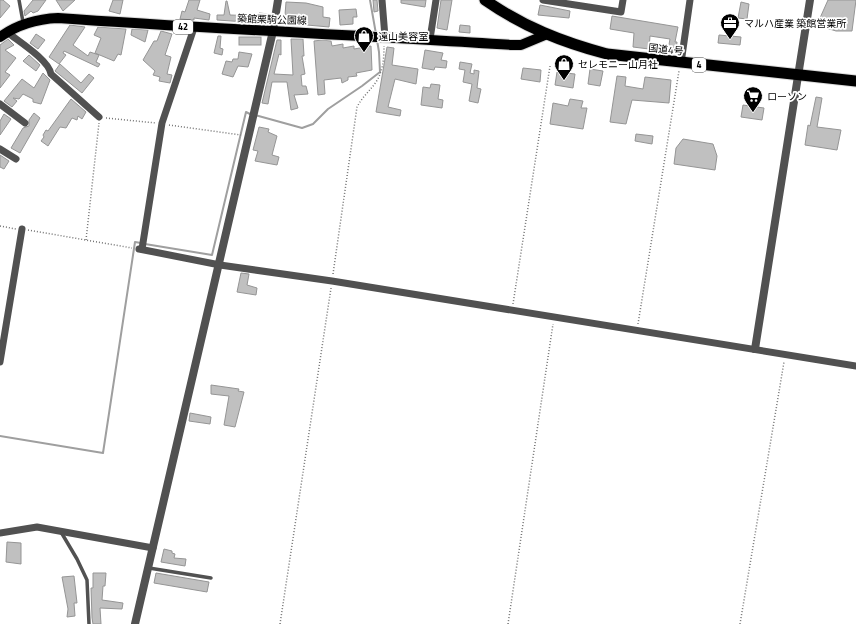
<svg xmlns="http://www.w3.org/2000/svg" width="856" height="624" font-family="'Titillium Web','Noto Sans JP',sans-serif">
  <rect width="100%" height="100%" fill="#fff"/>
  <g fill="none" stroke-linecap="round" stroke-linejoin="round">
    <g stroke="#9f9f9f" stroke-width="2">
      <path d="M370 0 376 34"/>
      <path d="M255 115 302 128 313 124 328 109 362 86 380 72 379 52 377 40"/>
      <path d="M145 244 212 255 246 112 250 114"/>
      <path d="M0 436 103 453 135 242 141 243"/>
    </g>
  </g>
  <g fill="#c0c0c0" stroke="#959595">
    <path d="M0 0H3L10 6 0 18Z"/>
    <path d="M33 0H46L38 11 33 13 31 11 25 16 24 11Z"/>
    <path d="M56 0H75L63 11Z"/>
    <path d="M113 0H123L120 14 109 11Z"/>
    <path d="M189 0H200L197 10 210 14 209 20 194 18V20L180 19 182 11 185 12Z"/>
    <path d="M373 0H377L378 11 374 12Z"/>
    <path d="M401 0H426L425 7 401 3Z"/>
    <path d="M441 0H452L447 30 437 28Z"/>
    <path d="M828 0H856L852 31H836L823 27 820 18Z"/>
    <path d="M226 1H227L230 15 258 16 259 13 269 14V21H262L261 23 217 20V15H224Z"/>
    <path d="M286 2 306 3 323 7V17L330 18 329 27 307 25 290 20 288 14 285 15Z"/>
    <path d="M741 2 749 4 747 19 738 18Z"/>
    <path d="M540 5 570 11 569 18 538 15Z"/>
    <path d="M356 9 357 17H353V24L340 25 339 10Z"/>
    <path d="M612 16 678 27 675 42H677L676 51 668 50 670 39 650 36 649 49 633 47 634 33 610 29Z"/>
    <path d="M70 25 85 27 73 45 88 56 90 52 99 55 96 62 100 64 98 67 64 51 63 53 66 55 59 64 49 57Z"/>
    <path d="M460 25 470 26V33L459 32Z"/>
    <path d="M98 27 126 29 121 55 118 54 114 61 95 53 101 38 94 35Z"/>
    <path d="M132 29 148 30 145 42 131 35Z"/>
    <path d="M161 31 172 34 165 55 171 57 167 74 172 75 170 83 159 81 160 77 153 75 155 71 143 60 154 41H157Z"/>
    <path d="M36 34 45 40 38 49 30 43Z"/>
    <path d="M719 35 741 37 740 45 718 43Z"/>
    <path d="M218 36H221L220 48 223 49 222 55 214 53Z"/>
    <rect x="239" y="37" width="22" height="8"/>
    <path d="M8 39 14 45 5 50 16 58 5 72 10 75 0 88V45Z"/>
    <path d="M291 39H303L304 56H302L305 74 301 75 302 86H306L308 94 294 95 298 108 291 110 287 82H272L268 104 262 103 277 40H281V55L279 54 274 74 293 75Z"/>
    <path d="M322 40 331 41 332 46 343 44V48L354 46V49L371 46 372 70 356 73 357 76 348 77V80L342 83 341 78 324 80 325 94 318 95 314 41Z"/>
    <path d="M387 47 394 48 392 65 418 69 416 84 395 79 388 107 401 110 400 116 376 112Z"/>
    <path d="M425 50 443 53 441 60 447 61 446 68 435 67 434 70 422 68Z"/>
    <path d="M239 52 252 54 248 67 238 66 233 77 222 74 226 61 232 62 233 59H238Z"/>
    <path d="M29 55 40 65 36 71 23 61Z"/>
    <path d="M460 62 472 64 470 73 474 74V70L479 71 477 88 481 89 478 103 469 101 472 84 463 82 465 70 459 69Z"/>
    <path d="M60 64 81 83 89 74 94 78 82 93 55 71Z"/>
    <path d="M523 68 541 70 540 82 521 79Z"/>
    <path d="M590 69 603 71 600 86 588 84Z"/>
    <path d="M557 72 575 74 573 88 555 85Z"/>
    <path d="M43 73 50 80 41 104 33 102V99L23 94 19 99 13 98 17 101 12 107 4 101 22 79 34 88Z"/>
    <path d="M617 76 626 77 625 86 643 89 645 77 671 80 669 103 632 100 626 124 610 122Z"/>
    <path d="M431 84 440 85 438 99 443 100 442 108 421 105 423 87 430 88Z"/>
    <path d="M816 97 822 98 817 127 841 130 837 150 805 145 808 125 810 126Z"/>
    <path d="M71 99 86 112 82 119 78 116 77 120 72 118 66 128 60 127 48 146 41 141 44 137 43 135 46 130 48 131Z"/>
    <path d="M570 99 583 101 581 108H587L583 129 550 124 553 103 568 106Z"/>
    <path d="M743 105 764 108 762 120 741 117Z"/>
    <path d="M34 113 40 118 20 153 11 148 23 128 29 126V120Z"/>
    <path d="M4 114 11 119 0 135V121Z"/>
    <path d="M259 127 269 129 268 132 277 136 272 155 279 157 277 165 255 161 258 151 253 150Z"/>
    <path d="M636 134 653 136 652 144 635 141Z"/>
    <path d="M683 139 713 144 717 156 715 170 674 164 676 148Z"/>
    <path d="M0 155 9 161 4 169 0 167Z"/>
    <path d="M241 273 249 274 247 285 257 288 256 295 237 292Z"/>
    <path d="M211 385 239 389 238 391 244 392 235 427 224 425 229 396 211 394Z"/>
    <path d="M190 413 211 417 210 424 189 421Z"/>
    <path d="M7 542 21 543V564L6 562Z"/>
    <path d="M164 549 172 551V553L175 554 174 558 186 559 185 566 161 562Z"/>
    <path d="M93 573H106L105 586H103L102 600 123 603 122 609 100 608 101 624H93L92 618 91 588H93Z"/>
    <path d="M156 573 209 582 207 592 154 583Z"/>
    <path d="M74 576 77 603H74L75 616 67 617 68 609 62 577Z"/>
  </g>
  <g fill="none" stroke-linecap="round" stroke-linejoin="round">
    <g stroke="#dbdbdb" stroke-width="12">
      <path id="primary" d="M0 37C18 24 36 19 58 18 210 29 362 35 513 45H521L545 35"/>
    </g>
    <g stroke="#dbdbdb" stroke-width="13">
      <path id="trunk" d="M485 0C524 27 562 42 607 54L856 81"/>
    </g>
    <g stroke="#737373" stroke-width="1.5" stroke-dasharray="1 2" stroke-linecap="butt">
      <path d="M106 118 156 123"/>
      <path d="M169 125 241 135"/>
      <path d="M0 226 16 229"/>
      <path d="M28 230 132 248"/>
      <path d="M86 240 99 123"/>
      <path d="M333 274 357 107C362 97 370 91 376 82 383 71 384 59 384 46"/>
      <path d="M513 304 550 66"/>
      <path d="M638 324 679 71"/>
      <path d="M280 624 331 288"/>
      <path d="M508 624 553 324"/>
      <path d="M740 624 784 362"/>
    </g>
    <g stroke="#515151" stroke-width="3.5">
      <path d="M19 0 23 22"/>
      <path d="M61 532 77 559 87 580 89 624"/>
      <path d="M149 568 211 578"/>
    </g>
    <g stroke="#515151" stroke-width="7">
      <path d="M382 0 385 37"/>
      <path d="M543 0 621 12 623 0"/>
      <path d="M7 32C18 41 49 60 51 74L99 117"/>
      <path d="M430 39 436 0"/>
      <path d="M681 63 690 0"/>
      <path d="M0 104 25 123"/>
      <path d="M0 149 16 159"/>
      <path d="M139 249 220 265 332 281 856 366"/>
      <path d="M142 249 162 123 194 28"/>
      <path d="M0 362 22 229"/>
      <path d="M0 533 37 527 153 548"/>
    </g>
    <g stroke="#515151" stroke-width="8">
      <path d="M755 349 810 0"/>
      <path d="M135 624 273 31 278 0"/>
    </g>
    <use href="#primary" stroke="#000" stroke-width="10"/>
    <use href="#trunk" stroke="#000" stroke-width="11"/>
  </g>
  <defs>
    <g id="office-pin" transform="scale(1)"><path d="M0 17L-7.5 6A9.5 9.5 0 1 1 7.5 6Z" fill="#000" stroke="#fff"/><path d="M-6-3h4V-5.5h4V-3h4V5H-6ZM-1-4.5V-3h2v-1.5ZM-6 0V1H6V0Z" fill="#fff"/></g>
    <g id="shop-pin" transform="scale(1)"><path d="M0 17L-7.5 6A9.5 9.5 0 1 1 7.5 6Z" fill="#000" stroke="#fff"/><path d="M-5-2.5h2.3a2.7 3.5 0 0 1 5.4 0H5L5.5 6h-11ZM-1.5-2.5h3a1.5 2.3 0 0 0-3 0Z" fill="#fff"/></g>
    <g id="supermarket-pin" transform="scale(1)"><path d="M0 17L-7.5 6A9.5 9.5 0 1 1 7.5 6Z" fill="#000" stroke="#fff"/><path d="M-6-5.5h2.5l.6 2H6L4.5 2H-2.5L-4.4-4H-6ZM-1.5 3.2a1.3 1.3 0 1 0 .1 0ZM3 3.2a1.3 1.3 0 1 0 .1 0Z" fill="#fff"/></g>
  </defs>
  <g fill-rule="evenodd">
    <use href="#office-pin" x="730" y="23"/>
    <use href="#shop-pin" x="364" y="36"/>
    <use href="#shop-pin" x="564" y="64"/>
    <use href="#supermarket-pin" x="753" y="96"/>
  </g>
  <g text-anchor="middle" stroke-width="3.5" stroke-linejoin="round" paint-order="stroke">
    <g fill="#fff" stroke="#4c4c4c" stroke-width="1">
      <rect x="173" y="20" width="20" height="14" rx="3"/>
      <rect x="692" y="58" width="14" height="14" rx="3"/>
    </g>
    <g font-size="9" font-weight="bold" fill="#000">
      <text x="183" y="30">42</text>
      <text x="699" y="68">4</text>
    </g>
    <g font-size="10" fill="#000" stroke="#fff">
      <text transform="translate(272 19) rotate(2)" y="4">築館栗駒公園線</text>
      <text transform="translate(666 49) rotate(6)" y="4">国道4号</text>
    </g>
    <g font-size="10" fill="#000" stroke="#fff" text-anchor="start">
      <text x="744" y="27">マルハ産業 築館営業所</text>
      <text x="378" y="40">遠山美容室</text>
      <text x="578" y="68">セレモニー山月社</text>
      <text x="767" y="100">ローソン</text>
    </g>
  </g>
</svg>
